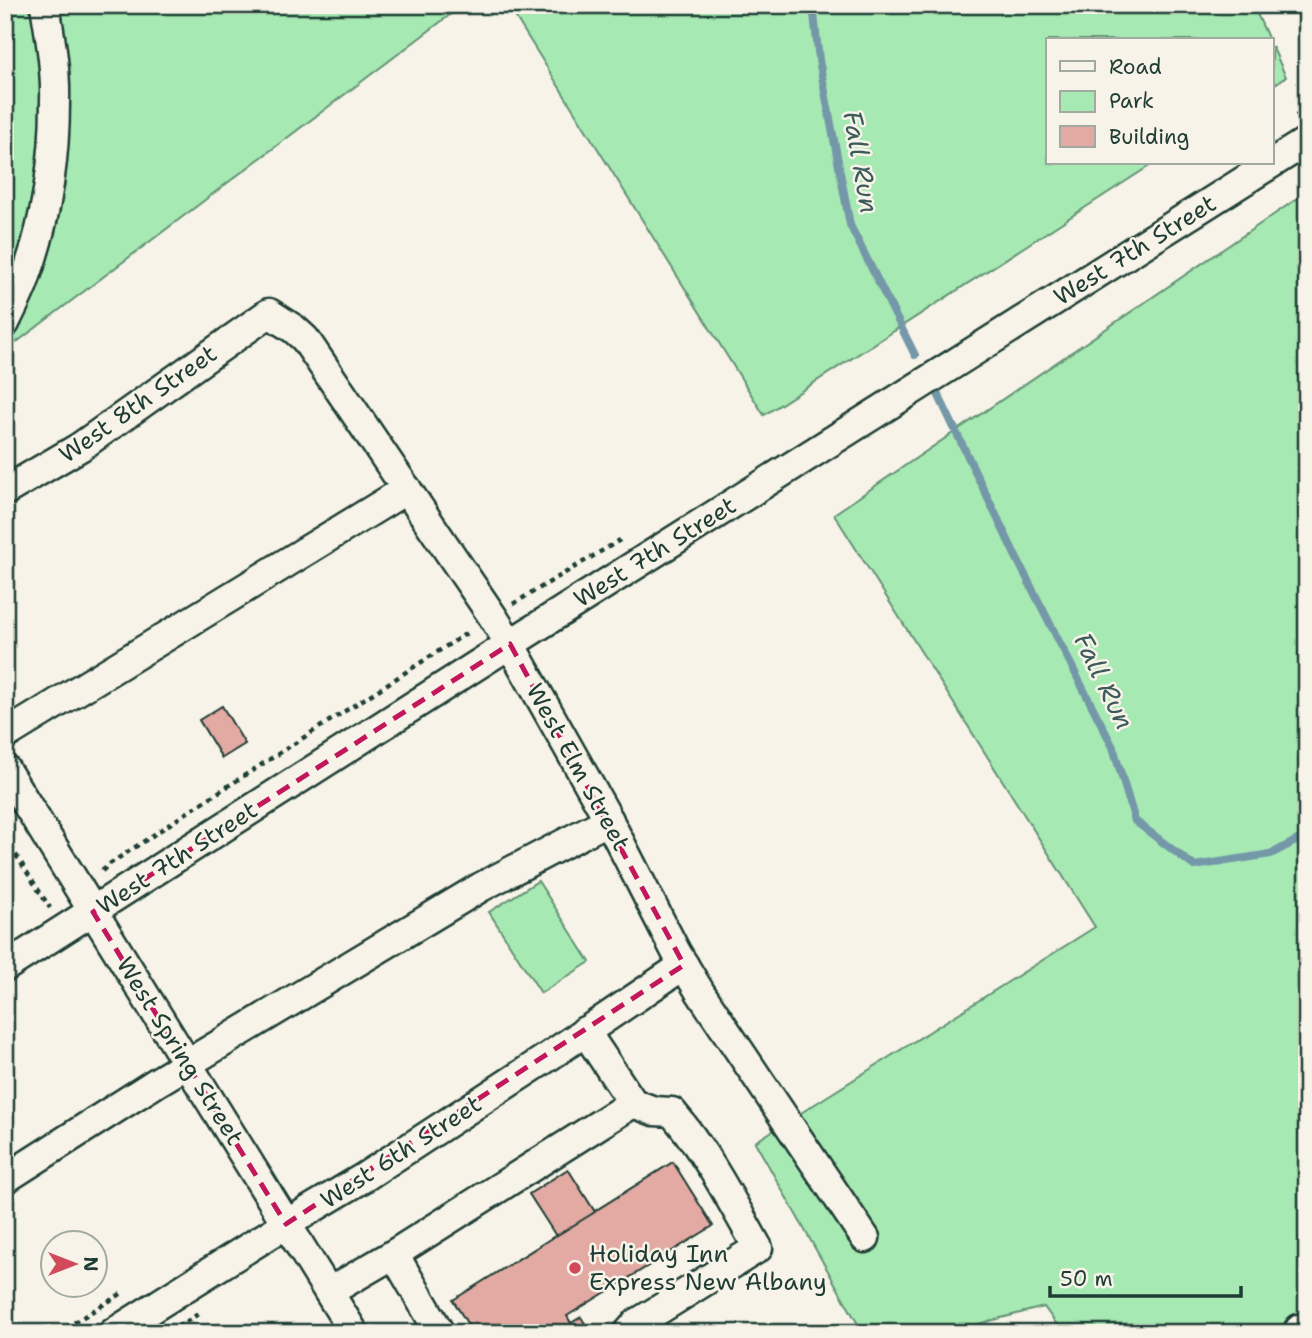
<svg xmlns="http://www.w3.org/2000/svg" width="1312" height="1338" font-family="'Shantell Sans',sans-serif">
  <rect width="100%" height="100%" fill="#f7f3e8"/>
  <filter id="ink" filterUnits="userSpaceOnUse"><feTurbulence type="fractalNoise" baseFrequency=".0143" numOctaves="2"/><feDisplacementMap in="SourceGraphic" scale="14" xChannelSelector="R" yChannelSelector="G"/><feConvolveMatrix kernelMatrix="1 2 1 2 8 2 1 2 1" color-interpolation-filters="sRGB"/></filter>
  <g filter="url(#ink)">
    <g fill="#a7e9b3" stroke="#639374" stroke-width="2">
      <path d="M5 5H463L5 351Z"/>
      <path d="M508 5H1253L1269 40H1048V163H1154L764 415Z"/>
      <path d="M1272 46 1286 77 1272 86Z"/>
      <path d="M1307 192V1333H1063L1044 1307 943 1333H863L755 1142 1095 927 834 514Z"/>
      <path d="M538 881 590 962 541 993 489 912Z"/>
    </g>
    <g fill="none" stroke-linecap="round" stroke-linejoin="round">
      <g stroke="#7498a9" stroke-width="8">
        <path d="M813 5 819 60 850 225 915 355"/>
        <path d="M937 392 1017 559 1113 747 1135 821 1194 866 1271 854 1307 835"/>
      </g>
    </g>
    <g fill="#e3a9a3" stroke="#1f3d34" stroke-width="2">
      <path d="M222 706 245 744 222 758 199 720Z"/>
      <path d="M673 1162 713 1226 567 1316 571 1323 581 1317 591 1333H473L453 1300Z"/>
      <path d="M568 1169 595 1212 556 1236 529 1194Z"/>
    </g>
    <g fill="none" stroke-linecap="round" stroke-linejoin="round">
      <g stroke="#1f3d34" stroke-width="33">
        <g id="minor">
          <path d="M5 323C12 308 20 294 25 279 46 222 55 161 55 101 56 69 50 36 45 5"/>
          <path d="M5 491 80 447 269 313 294 329 305 339 493 617 510 644 605 813 676 952 700 992 865 1238"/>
          <path d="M5 735 407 489"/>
          <path d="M5 769 354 1333"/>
          <path d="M5 967 510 644 1307 141"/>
          <path d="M5 1179 157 1082 481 887 609 820"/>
          <path d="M394 1254 440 1333"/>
          <path d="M329 1292 394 1254 633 1103 585 1031"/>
          <path d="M113 1333 286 1224 363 1178 548 1057 684 965"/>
          <path d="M628 1333 636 1324 758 1248C732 1202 707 1153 672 1112L654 1111 633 1103"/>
        </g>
      </g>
      <g stroke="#1f3d34" stroke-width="44">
        <path id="highway" d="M1303 1333 1307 1332"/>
      </g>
      <g stroke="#1f3d34" stroke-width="4.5" stroke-dasharray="5 5" stroke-linecap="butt">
        <path d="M1296 116 1307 109"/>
        <path d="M513 604 620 540"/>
        <path d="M5 838 50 908"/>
        <path d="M102 871 111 863 200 804 470 631"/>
        <path d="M57 1333 124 1292"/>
        <path d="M169 1333 201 1312"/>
      </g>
      <use href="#minor" stroke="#f7f3e8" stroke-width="28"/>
      <use href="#highway" stroke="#f7f3e8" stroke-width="38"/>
    </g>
  </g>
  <path fill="none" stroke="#c2185b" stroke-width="5" stroke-dasharray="14 9" stroke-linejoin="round" d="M510 644 684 965 286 1224 93 912Z"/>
  <circle fill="#d1495b" stroke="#f7f3e8" stroke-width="2.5" cx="575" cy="1268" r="7"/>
  <g text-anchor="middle" stroke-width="5" stroke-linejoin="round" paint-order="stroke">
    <g font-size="24" fill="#1f3d34" stroke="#f7f3e8">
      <text transform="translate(1135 250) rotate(-32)" y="8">West 7th Street</text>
      <text transform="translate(138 404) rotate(-35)" y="8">West 8th Street</text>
      <text transform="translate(655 552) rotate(-32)" y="8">West 7th Street</text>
      <text transform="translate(578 767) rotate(61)" y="8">West Elm Street</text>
      <text transform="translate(177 858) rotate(-33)" y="8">West 7th Street</text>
      <text transform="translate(180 1051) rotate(58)" y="8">West Spring Street</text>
      <text transform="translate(401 1152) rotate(-33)" y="8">West 6th Street</text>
    </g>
    <g font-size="24" fill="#1f3d34" stroke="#f7f3e8" text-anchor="start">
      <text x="589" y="1262">Holiday Inn<tspan x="589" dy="28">Express New Albany</tspan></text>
    </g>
    <g font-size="26" font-style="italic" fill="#3b5b5b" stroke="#f7f3e8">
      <text transform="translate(861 162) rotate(80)" y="9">Fall Run</text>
      <text transform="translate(1104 681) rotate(64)" y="9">Fall Run</text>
    </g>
  </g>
  <rect width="1312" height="1338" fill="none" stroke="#f7f3e8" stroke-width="28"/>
  <rect x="14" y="14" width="1284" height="1310" fill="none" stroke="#1f3d34" stroke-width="2.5" filter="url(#ink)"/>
  <rect x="1046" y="38" width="228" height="126" fill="#f7f3e8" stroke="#a1aaa0" stroke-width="2"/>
  <rect x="1060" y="61" width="35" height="10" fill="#f7f3e8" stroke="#a1aaa0" stroke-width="2"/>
  <text x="1109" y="74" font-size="21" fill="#1f3d34">Road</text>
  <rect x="1060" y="91" width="35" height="21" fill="#a7e9b3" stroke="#a1aaa0" stroke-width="2"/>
  <text x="1109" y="108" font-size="21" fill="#1f3d34">Park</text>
  <rect x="1060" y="126" width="35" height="21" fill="#e3a9a3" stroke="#a1aaa0" stroke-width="2"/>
  <text x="1109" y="144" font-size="21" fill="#1f3d34">Building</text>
  <g transform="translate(74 1264) rotate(90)"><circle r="33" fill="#f7f3e8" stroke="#a1aaa0" stroke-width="2"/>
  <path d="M0-5L12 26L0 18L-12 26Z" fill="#d1495b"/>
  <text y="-10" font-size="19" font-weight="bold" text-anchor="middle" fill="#1f3d34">N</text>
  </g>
  <path d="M1050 1286v10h191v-10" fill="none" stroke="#1f3d34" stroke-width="3.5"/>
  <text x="1060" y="1286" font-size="21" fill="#1f3d34" stroke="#f7f3e8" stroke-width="5" paint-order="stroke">50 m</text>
</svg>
